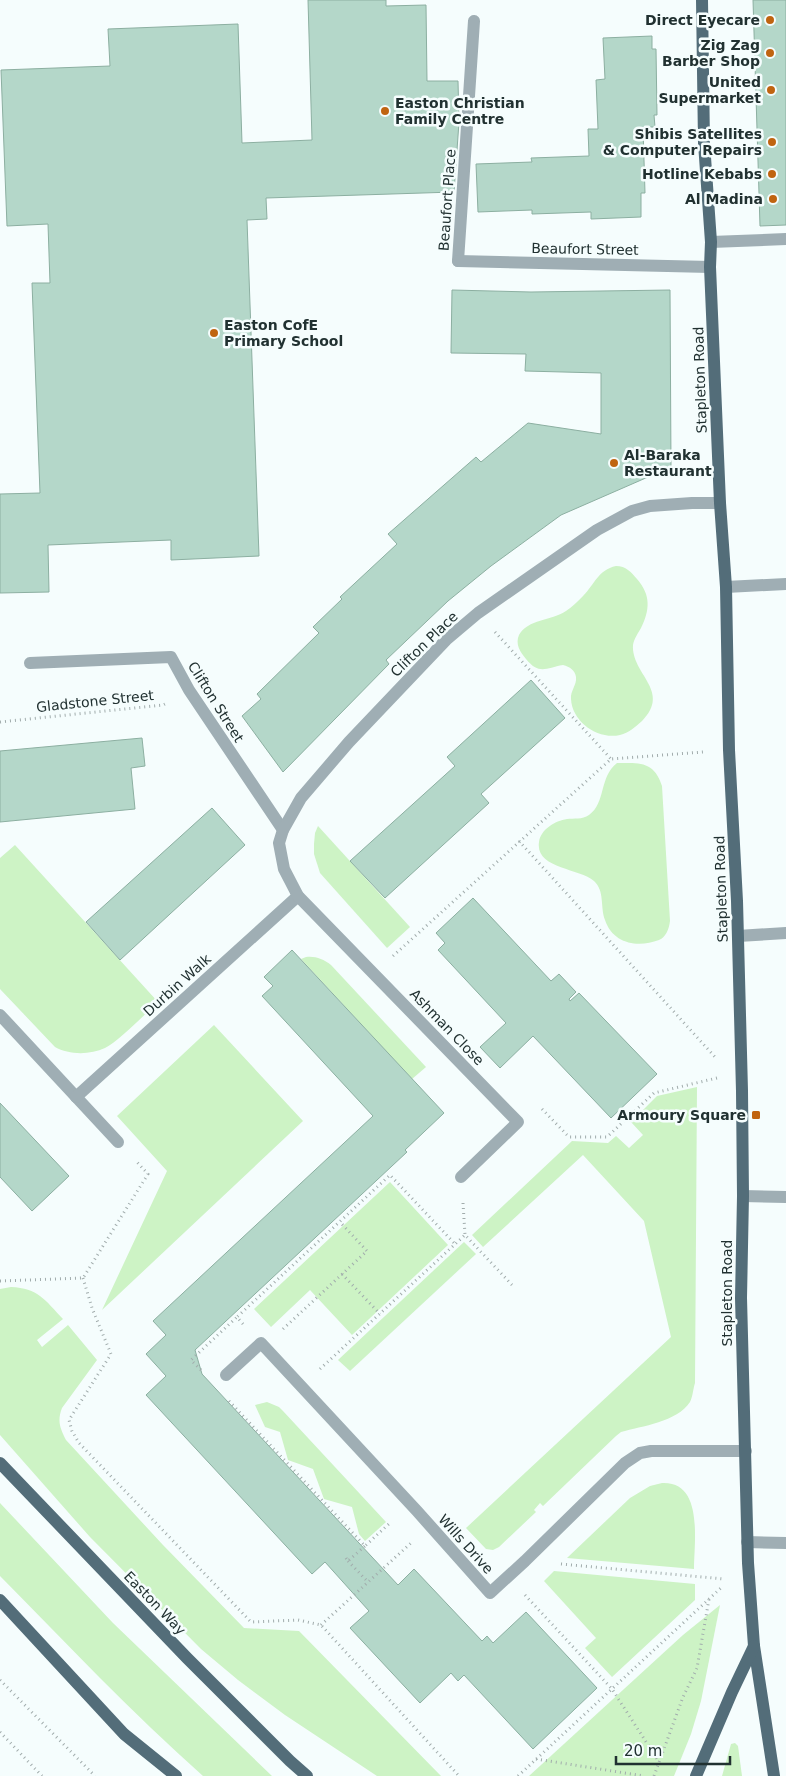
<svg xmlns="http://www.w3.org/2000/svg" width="786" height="1776" font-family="'DejaVu Sans',sans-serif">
  <rect width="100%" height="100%" fill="#f5fdfd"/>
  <g fill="#cdf3c5">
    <path d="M616 566C626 566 631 572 637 579 651 595 650 610 641 628 638 633 634 639 633 645 631 674 672 691 642 721 635 727 629 733 620 735 598 740 572 722 571 699 570 691 577 685 576 677 575 670 570 667 563 665 546 668 539 675 526 659 520 652 515 644 519 635 528 619 551 621 566 611 572 607 578 601 583 596 595 584 598 570 616 566Z"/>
    <path d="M617 763C640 763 654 761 662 786L670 921C669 929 666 937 659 940 638 948 613 944 605 920 600 907 605 891 594 881 579 868 535 869 539 842 541 829 555 821 567 819 574 818 582 820 589 815 606 803 599 777 617 763Z"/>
    <path d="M318 826 410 927 387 948 320 873 314 854V844L315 833Z"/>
    <path d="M15 845 158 1002C145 1014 119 1041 105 1048 90 1055 69 1055 55 1047L0 989V858Z"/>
    <path d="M306 957C316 956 323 959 331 965L426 1067 412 1079 301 959Z"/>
    <path d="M214 1025 303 1121 102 1310 167 1171 117 1116Z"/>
    <path d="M697 1087 695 1383C693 1389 693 1396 690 1402 677 1422 642 1426 621 1432L616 1436 543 1506 540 1503 534 1510 536 1512 499 1547 493 1550 486 1549 466 1528 671 1337 644 1221 583 1155 483 1247 472 1235 572 1141 608 1143 616 1136 629 1148 643 1135 631 1122 657 1096Z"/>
    <path d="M390 1182 448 1245 352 1335 310 1290 271 1327 254 1309Z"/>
    <path d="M464 1242 476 1254 350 1371 338 1360Z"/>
    <path d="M11 1287C38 1288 45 1300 63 1319L37 1340 42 1347 68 1325 97 1360 62 1408C57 1421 60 1428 66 1440L163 1545 244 1628 299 1631 441 1776H377L285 1715 238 1680 201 1649 90 1537 0 1435V1289Z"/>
    <path d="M267 1402 279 1407 283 1411 386 1522 365 1541 359 1534 352 1507 324 1499 313 1469 288 1460 280 1432 265 1427 255 1405Z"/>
    <path d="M662 1483C704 1481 694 1542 694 1569L567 1558 630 1498 650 1486Z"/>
    <path d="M0 1503 113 1623 272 1776H203C132 1713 67 1644 0 1576Z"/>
    <path d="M554 1571 695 1584V1600L612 1677 585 1648 596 1638 544 1581Z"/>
    <path d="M720 1605 701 1701 691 1734 674 1776H529L683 1635Z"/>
    <path d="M735 1743 738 1746 742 1776H722L731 1744Z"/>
  </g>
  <g fill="#b4d7c9" stroke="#8cafa1">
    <path d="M308 0H386V6L426 5 427 81H458L459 122 454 192 266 198 267 219 247 220 259 556 171 560V540L48 545 49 592 0 593V494L40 493 32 283H50L48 224 7 226 1 70 110 66 108 29 238 24 242 143 312 140Z"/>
    <path d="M753 0H786V225L760 226Z"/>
    <path d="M652 36V49H656L657 115H654L655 127H643L645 193H641V217L591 219V212L532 214V210L478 212 476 164 532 162 531 158 589 156 588 129H598L596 80 605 79 603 38Z"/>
    <path d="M452 290 531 292 670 290 671 467 561 515 491 566 448 601 386 660 389 664 283 772 242 716 261 699 257 694 319 633 313 627 342 599 340 597 397 544 388 534 476 457 481 462 528 423 601 434V373L525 371 526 354 451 353Z"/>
    <path d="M531 680 565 718 481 794 489 803 385 898 350 861 455 766 447 757Z"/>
    <path d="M142 738 145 766 131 768 135 809 0 822V751Z"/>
    <path d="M212 808 245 845 120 960 86 922Z"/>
    <path d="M473 898 551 981 559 974 576 992 569 999 570 1001 579 993 657 1074 611 1118 533 1036 500 1068 480 1047 506 1023 438 950 445 943 436 933Z"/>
    <path d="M292 950 444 1113 405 1150 407 1152 195 1350 202 1374 398 1585 414 1569 482 1641 487 1636 493 1643 526 1612 597 1688 533 1749 464 1675 458 1681 451 1673 420 1703 350 1628 369 1611 325 1562 312 1574 146 1395 166 1376 146 1354 166 1335 153 1321 373 1116 262 996 273 986 264 977Z"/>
    <path d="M0 1103 69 1176 32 1211 0 1177Z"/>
  </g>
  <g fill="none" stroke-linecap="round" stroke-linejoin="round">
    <g stroke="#a1acac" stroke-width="3" stroke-dasharray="1 4" stroke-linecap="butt">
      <path d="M495 632 611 759"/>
      <path d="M0 722 163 705 167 703"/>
      <path d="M519 841 715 1057"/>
      <path d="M393 956 611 759 703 752"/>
      <path d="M542 1109 569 1137H607L654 1093 717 1078"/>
      <path d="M463 1203 465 1235"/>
      <path d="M342 1274 380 1314"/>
      <path d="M83 1278 92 1308 111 1354 69 1420 72 1431 79 1443 251 1622 298 1620 321 1625 459 1776"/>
      <path d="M0 1281 83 1278 148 1174 136 1161"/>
      <path d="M243 1324 237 1317 390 1175 455 1244"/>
      <path d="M283 1329 367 1251 340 1222"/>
      <path d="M320 1369 465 1235 514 1287"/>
      <path d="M201 1370 191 1360 237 1317"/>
      <path d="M229 1401 365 1546 391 1522"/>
      <path d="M346 1558 348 1561 365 1546"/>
      <path d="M348 1561 368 1582"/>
      <path d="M561 1564 724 1579"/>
      <path d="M525 1595 612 1689 659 1762"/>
      <path d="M321 1625 411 1543"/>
      <path d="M0 1680 95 1776"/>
      <path d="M0 1732 42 1776"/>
      <path d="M536 1759 644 1776"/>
      <path d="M518 1776 723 1586"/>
      <path d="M654 1776 683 1697 697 1668 709 1599"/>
    </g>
    <g stroke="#9faeb4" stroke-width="12">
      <path d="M458 261 474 21"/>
      <path d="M30 663 171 657 189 690 283 830"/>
    </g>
    <g stroke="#9faeb4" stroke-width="12">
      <path d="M711 242 786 239"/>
      <path d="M458 261 710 267"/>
      <path d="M726 587 786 584"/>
      <path d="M738 936 786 933"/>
      <path d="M0 1015 118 1142"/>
      <path d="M76 1097 298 896"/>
      <path d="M461 1177 518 1122 298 896 284 869 279 843 283 830 301 798 349 742 446 640 478 613 597 530 632 511 650 506 692 503H720"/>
      <path d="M743 1196 786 1197"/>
      <path d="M226 1375 261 1343 417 1511 490 1593 525 1561 625 1463 640 1453 651 1451H746"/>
      <path d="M747 1542 786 1543"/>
    </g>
    <g stroke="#536d79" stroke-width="12">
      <path d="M702 0 704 143 711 242 710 267 720 503 726 587 729 750 737 901 742 1091 743 1196 741 1298 748 1563 754 1646 774 1776"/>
      <path d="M0 1463 187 1658 290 1761 307 1776"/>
      <path d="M0 1600 124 1734 176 1776"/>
      <path d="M696 1776 732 1692 754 1646"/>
    </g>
  </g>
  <g fill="#c06410" stroke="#f5fdfd" stroke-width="2">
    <circle cx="770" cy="20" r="5"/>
    <circle cx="770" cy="53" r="5"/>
    <circle cx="771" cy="90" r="5"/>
    <circle cx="385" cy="111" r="5"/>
    <circle cx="772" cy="142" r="5"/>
    <circle cx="772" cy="174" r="5"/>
    <circle cx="773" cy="199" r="5"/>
    <circle cx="214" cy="333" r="5"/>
    <circle cx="614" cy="463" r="5"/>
    <rect x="751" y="1110" width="10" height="10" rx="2.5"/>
  </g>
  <g text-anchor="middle" stroke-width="5" stroke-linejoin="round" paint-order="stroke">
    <g font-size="14" font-weight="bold" fill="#213131" stroke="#f5fdfd" text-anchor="end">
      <text x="760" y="25">Direct Eyecare</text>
      <text x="760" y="50">Zig Zag<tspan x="760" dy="16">Barber Shop</tspan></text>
      <text x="761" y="87">United<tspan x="761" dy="16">Supermarket</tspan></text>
      <text x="395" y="108" text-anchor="start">Easton Christian<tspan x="395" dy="16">Family Centre</tspan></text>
      <text x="762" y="139">Shibis Satellites<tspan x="762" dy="16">&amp; Computer Repairs</tspan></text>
      <text x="762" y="179">Hotline Kebabs</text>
      <text x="763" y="204">Al Madina</text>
      <text x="224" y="330" text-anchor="start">Easton CofE<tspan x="224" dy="16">Primary School</tspan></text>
      <text x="624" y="460" text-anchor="start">Al-Baraka<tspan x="624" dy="16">Restaurant</tspan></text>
      <text x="746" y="1120">Armoury Square</text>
    </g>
    <g font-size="14" fill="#213131" stroke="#f5fdfd">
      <text transform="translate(447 200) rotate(-86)" y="5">Beaufort Place</text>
      <text transform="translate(585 249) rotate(1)" y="5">Beaufort Street</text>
      <text transform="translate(700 380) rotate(-92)" y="5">Stapleton Road</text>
      <text transform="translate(424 644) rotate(-44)" y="5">Clifton Place</text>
      <text transform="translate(95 701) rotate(-6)" y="5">Gladstone Street</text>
      <text transform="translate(216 702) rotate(58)" y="5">Clifton Street</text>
      <text transform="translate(721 889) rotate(-92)" y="5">Stapleton Road</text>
      <text transform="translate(177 985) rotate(-42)" y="5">Durbin Walk</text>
      <text transform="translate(447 1027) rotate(46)" y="5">Ashman Close</text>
      <text transform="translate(727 1293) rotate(-90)" y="5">Stapleton Road</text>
      <text transform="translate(466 1544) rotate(48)" y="5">Wills Drive</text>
      <text transform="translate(155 1603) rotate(46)" y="5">Easton Way</text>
    </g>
  </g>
  <path d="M616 1756v8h114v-8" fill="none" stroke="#213131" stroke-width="2.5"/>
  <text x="624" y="1756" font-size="15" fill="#213131" stroke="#f5fdfd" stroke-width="4" paint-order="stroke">20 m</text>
</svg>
